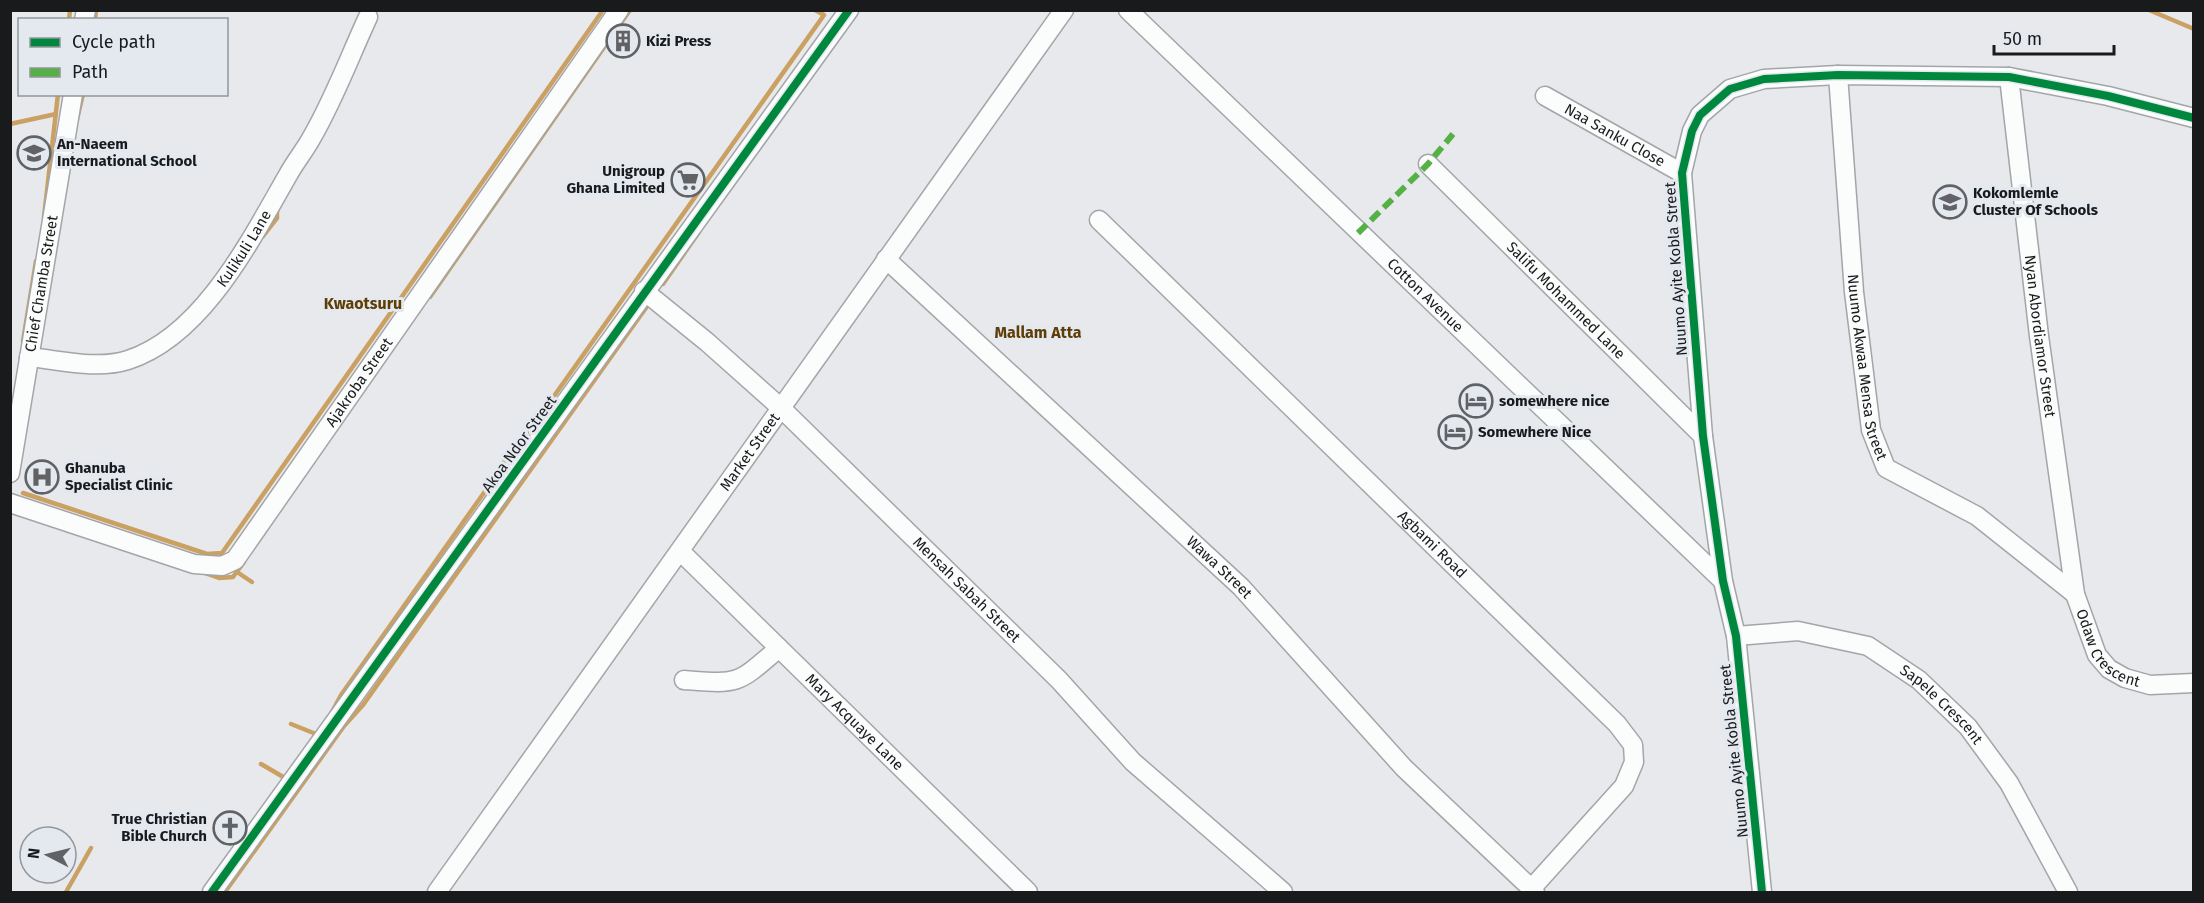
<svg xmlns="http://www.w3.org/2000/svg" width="2204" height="903" font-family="'Fira Sans',sans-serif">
  <rect width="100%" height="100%" fill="#e7e9ec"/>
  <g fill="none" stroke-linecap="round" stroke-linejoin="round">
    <g stroke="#caa162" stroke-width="4.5">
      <path d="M2149 10 2194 29"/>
      <path d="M69 20 70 10"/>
      <path d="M95 20 96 10"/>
      <path d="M77 119 83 94"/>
      <path d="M10 124 56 114"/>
      <path d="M44 217 58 94"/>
      <path d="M263 236 277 218V207"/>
      <path d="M663 284 699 232"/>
      <path d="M430 297 630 10"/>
      <path d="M23 341 36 261"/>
      <path d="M23 493 207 554 222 553 603 10"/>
      <path d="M202 572 219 578 233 577 244 562"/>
      <path d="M237 572 252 582"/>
      <path d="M332 712 341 695 493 480 498 470 547 406 824 15 815 10"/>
      <path d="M291 724 316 734"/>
      <path d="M261 764 285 778"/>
      <path d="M66 892 91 848"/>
      <path d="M225 892 344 726 363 705 648 305"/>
    </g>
    <g stroke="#a4a5a8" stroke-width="21">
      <g id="minor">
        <path id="s1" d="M1128 10 1723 581"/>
        <path d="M84 20 86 10"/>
        <path id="s2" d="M1838 75 1854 292 1871 430 1886 468 1977 516 2075 594"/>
        <path id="s3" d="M2009 77 2039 336 2075 594 2097 655 2109 669 2125 678 2150 685 2194 683"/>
        <path id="s4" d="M1545 96 1682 173"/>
        <path id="s5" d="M1428 164 1703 436"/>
        <path id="s6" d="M1099 220 1617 724 1633 745 1634 762 1624 786 1531 889"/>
        <path id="s7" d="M886 259 1241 587 1404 768 1535 892"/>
        <path id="s8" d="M644 291 707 342 780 407 1059 680 1133 762 1283 892"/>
        <path id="s9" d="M29 357C60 360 97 370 128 360 203 336 251 239 288 175 295 162 305 150 312 137 334 99 350 56 368 17"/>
        <path id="s10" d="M10 473 73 94"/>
        <path id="s11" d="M10 503 194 564 222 566 235 560 619 10"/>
        <path id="s12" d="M681 552 1028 892"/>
        <path id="s13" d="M1736 636 1798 631 1868 646 1919 680 1968 727 2009 783 2068 892"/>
        <path d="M684 680C740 684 736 685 779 648"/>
        <path d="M212 892 849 10"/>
        <path id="s14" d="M437 892 1064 10"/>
        <path d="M1762 892 1736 636 1723 581 1703 436 1682 173 1692 131 1700 115 1730 89 1764 79 1838 75 2009 77 2108 96 2194 118"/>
      </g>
    </g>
    <use href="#minor" stroke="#fbfcfc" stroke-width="18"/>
    <path stroke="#55b145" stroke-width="6" stroke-dasharray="12 6" stroke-linecap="butt" d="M1358 233 1428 164 1453 134"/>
    <g stroke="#e4e8ef" stroke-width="11">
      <g id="cycleway">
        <path d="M212 892 849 10"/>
        <path d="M1762 892 1736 636 1723 581 1703 436 1682 173 1692 131 1700 115 1730 89 1764 79 1838 75 2009 77 2108 96 2194 118"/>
      </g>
    </g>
    <use href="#cycleway" stroke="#00873e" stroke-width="8"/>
  </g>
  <defs>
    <g id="building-ring" transform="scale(1.725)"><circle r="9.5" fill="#e4e8ef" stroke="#616265" stroke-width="1.5"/><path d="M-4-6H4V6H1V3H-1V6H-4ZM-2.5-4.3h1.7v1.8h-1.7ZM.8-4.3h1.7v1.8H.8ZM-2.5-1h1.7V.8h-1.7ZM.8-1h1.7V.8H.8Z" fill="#616265"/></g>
    <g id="school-ring" transform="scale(1.725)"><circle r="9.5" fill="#e4e8ef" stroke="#616265" stroke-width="1.5"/><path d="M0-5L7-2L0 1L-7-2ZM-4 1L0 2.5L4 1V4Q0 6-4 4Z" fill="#616265"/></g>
    <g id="supermarket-ring" transform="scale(1.725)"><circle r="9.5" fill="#e4e8ef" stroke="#616265" stroke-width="1.5"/><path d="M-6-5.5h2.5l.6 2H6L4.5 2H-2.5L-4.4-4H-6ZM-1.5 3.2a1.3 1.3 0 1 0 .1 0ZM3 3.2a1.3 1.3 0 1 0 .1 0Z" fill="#616265"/></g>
    <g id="hotel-ring" transform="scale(1.725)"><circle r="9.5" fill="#e4e8ef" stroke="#616265" stroke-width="1.5"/><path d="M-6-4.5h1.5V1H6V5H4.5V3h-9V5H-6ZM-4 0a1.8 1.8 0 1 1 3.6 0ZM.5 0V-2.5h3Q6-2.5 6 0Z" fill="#616265"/></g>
    <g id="hospital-ring" transform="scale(1.725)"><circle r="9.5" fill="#e4e8ef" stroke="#616265" stroke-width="1.5"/><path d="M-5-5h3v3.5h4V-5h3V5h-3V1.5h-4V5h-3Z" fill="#616265"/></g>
    <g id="church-ring" transform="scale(1.725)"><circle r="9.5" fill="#e4e8ef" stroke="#616265" stroke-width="1.5"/><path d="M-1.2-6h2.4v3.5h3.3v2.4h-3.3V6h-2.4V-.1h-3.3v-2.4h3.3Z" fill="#616265"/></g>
  </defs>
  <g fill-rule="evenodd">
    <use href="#building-ring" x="623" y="41"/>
    <use href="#school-ring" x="34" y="153"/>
    <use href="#supermarket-ring" x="688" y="180"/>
    <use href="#school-ring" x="1950" y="202"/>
    <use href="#hotel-ring" x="1476" y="401"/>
    <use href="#hotel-ring" x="1455" y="432"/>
    <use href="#hospital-ring" x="42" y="477"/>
    <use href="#church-ring" x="230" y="828"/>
  </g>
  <g text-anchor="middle" stroke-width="6" stroke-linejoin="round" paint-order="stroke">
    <g font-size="15" font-weight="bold" fill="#191a1c" stroke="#e4e8ef" text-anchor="start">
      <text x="646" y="46">Kizi Press</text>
      <text x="57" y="149">An-Naeem<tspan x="57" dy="17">International School</tspan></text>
      <text x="665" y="176" text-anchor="end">Unigroup<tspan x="665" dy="17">Ghana Limited</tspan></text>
      <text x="1973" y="198">Kokomlemle<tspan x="1973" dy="17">Cluster Of Schools</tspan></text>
      <text x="1499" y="406">somewhere nice</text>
      <text x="1478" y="437">Somewhere Nice</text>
      <text x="65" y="473">Ghanuba<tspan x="65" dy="17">Specialist Clinic</tspan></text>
      <text x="207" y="824" text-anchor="end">True Christian<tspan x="207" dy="17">Bible Church</tspan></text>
    </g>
    <g font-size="15" fill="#191a1c" stroke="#e4e8ef">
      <text dy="5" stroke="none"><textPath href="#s4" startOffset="80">Naa Sanku Close</textPath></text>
      <text dy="5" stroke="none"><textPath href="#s9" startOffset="264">Kulikuli Lane</textPath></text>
      <text transform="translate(1676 269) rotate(-94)" y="5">Nuumo Ayite Kobla Street</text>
      <text dy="5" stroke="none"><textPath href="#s10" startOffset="192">Chief Chamba Street</textPath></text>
      <text dy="5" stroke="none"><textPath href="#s1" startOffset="412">Cotton Avenue</textPath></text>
      <text dy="5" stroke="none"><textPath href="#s5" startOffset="194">Salifu Mohammed Lane</textPath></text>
      <text dy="5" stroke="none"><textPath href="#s3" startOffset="261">Nyan Abordiamor Street</textPath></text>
      <text dy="5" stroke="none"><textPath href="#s2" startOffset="294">Nuumo Akwaa Mensa Street</textPath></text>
      <text dy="5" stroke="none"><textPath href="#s11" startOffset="453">Ajakroba Street</textPath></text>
      <text transform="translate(519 444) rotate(-54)" y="5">Akoa Ndor Street</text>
      <text dy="5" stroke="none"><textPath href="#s14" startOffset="540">Market Street</textPath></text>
      <text dy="5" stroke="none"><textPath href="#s6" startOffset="465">Agbami Road</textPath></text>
      <text dy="5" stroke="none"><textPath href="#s7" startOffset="454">Wawa Street</textPath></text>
      <text dy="5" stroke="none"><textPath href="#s8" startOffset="440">Mensah Sabah Street</textPath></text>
      <text dy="5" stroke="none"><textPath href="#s3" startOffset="588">Odaw Crescent</textPath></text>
      <text dy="5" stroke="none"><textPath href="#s13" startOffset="228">Sapele Crescent</textPath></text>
      <text dy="5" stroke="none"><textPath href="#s12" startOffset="243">Mary Acquaye Lane</textPath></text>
      <text transform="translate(1734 751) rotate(-96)" y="5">Nuumo Ayite Kobla Street</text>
    </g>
    <g font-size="16" font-weight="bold" fill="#5f3d05" stroke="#e4e8ef">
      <text x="363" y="309">Kwaotsuru</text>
      <text x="1038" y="338">Mallam Atta</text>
    </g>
  </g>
  <rect width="2204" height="903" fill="none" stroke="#191a1c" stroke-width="24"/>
  <rect x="18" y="18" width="210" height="78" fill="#e4e8ef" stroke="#93969b" stroke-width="1.5"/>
  <rect x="30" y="38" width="30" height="9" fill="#00873e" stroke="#93969b" stroke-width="1.5"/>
  <text x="72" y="48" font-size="18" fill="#191a1c">Cycle path</text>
  <rect x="30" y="68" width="30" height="9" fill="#55b145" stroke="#93969b" stroke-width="1.5"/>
  <text x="72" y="78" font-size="18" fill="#191a1c">Path</text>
  <g transform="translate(48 855) rotate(277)"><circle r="28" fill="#e4e8ef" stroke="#93969b" stroke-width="1.5"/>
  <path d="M0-4.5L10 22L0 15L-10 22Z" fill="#616265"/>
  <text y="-9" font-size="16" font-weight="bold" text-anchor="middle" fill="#191a1c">N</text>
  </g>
  <path d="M1994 45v9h120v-9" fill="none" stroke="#191a1c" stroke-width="3"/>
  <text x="2003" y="45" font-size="18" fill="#191a1c" stroke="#e4e8ef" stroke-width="4.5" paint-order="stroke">50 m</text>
</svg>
